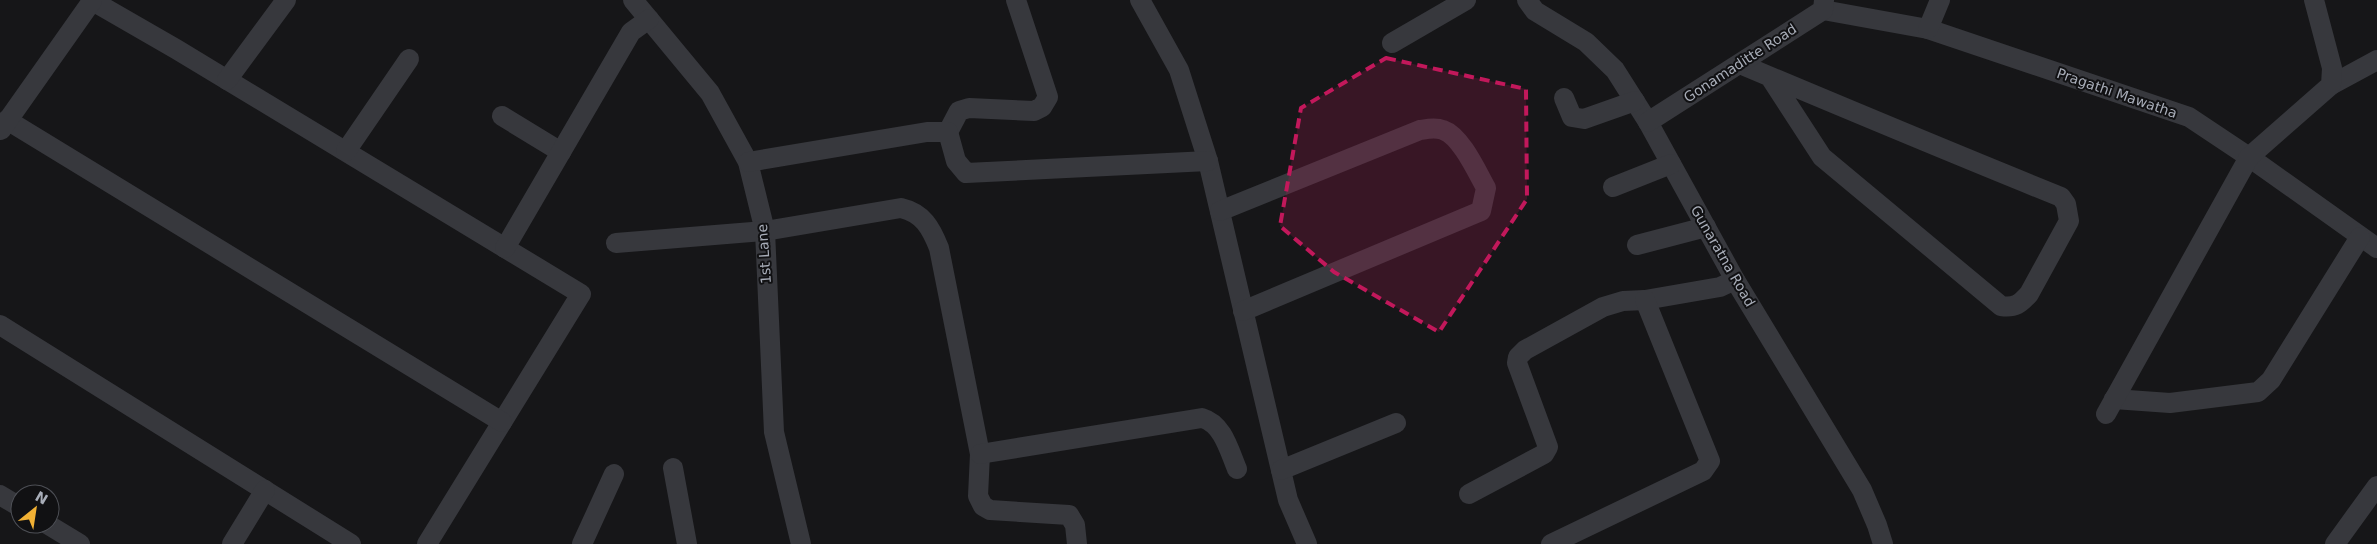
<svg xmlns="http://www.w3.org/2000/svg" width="2377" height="544" font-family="'DejaVu Sans',sans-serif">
  <rect width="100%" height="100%" fill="#161618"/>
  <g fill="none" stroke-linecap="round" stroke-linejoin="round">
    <g stroke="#37383d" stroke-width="20">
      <path d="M91 0 176 49 581 294 427 544"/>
      <path d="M633 0 710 93 748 162 765 231 774 432 801 544"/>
      <path d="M1140 0 1179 70 1208 161 1288 500 1307 544"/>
      <path d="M1527 0 1535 11 1586 42 1615 70 1648 122 1735 280 1862 490 1877 525 1883 544"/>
      <path d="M1823 10 1928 29 2189 117 2249 157 2377 248"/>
      <path d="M1928 29 1940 0"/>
      <path d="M1392 43 1466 0"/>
      <path d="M1740 64C1847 109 1954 154 2061 197L2066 204 2069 221 2029 294C2020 304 2015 308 2001 306L1822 157 1770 77"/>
      <path d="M227 80 286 0"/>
      <path d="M2331 85 2377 60"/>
      <path d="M1564 98 1572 117 1584 119 1635 101"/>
      <path d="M502 116 561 152"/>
      <path d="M7 120 502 422"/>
      <path d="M1648 122 1823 10 1824 0"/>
      <path d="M1 130 92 1"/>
      <path d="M948 132 959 111 969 108 1034 111 1042 107 1048 97 1016 0"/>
      <path d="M346 151 409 59"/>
      <path d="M748 162 927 132H948L956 161 966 173 1208 161"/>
      <path d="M1613 187 1671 164"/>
      <path d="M1220 211 1420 130C1427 129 1435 127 1443 130 1461 136 1477 172 1486 188L1481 211 1243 311"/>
      <path d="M616 243 765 231 901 208C923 213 931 228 939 248L980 454 978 496 983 506 990 510 1069 515 1075 525 1077 544"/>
      <path d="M1637 245 1706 227"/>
      <path d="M505 248 631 32 649 19"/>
      <path d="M0 325 351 544"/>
      <path d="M2114 399 2170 403 2258 392 2271 380 2360 237"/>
      <path d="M2106 414 2249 157 2331 85 2332 68 2314 0"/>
      <path d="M980 454 1202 418C1223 424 1229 450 1237 469"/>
      <path d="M673 468 687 544"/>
      <path d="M1281 470 1396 423"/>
      <path d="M1469 494 1544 454 1548 447 1517 363 1518 357 1525 350 1603 307 1623 301 1645 300 1720 287 1735 280"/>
      <path d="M0 495 20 507"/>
      <path d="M47 524 80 544"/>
      <path d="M232 544 265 490"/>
      <path d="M582 544 614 474"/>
      <path d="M1551 544 1703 471 1710 461 1645 300"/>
      <path d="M2335 544 2377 486"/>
    </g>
  </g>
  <path fill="#c2185b" fill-opacity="0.2" stroke="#c2185b" stroke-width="4" stroke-dasharray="10 6" stroke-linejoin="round" d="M1386 58 1526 89 1527 199 1439 332 1334 272 1280 226 1301 108Z"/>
  <g text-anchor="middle" stroke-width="4" stroke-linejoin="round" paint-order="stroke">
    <g font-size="14" fill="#a8adb8" stroke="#111113">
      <text transform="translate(1740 63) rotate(-33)" y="5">Gonamaditte Road</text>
      <text transform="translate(2117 93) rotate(19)" y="5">Pragathi Mawatha</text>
      <text transform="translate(764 254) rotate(-94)" y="5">1st Lane</text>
      <text transform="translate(1723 256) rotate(60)" y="5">Gunaratna Road</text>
    </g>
  </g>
  <g transform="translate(35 509) rotate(30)"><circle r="24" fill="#111113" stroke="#4d4f55"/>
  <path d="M0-4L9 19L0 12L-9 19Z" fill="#f2b134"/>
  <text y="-8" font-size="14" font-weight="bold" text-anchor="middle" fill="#a8adb8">N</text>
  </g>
</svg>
